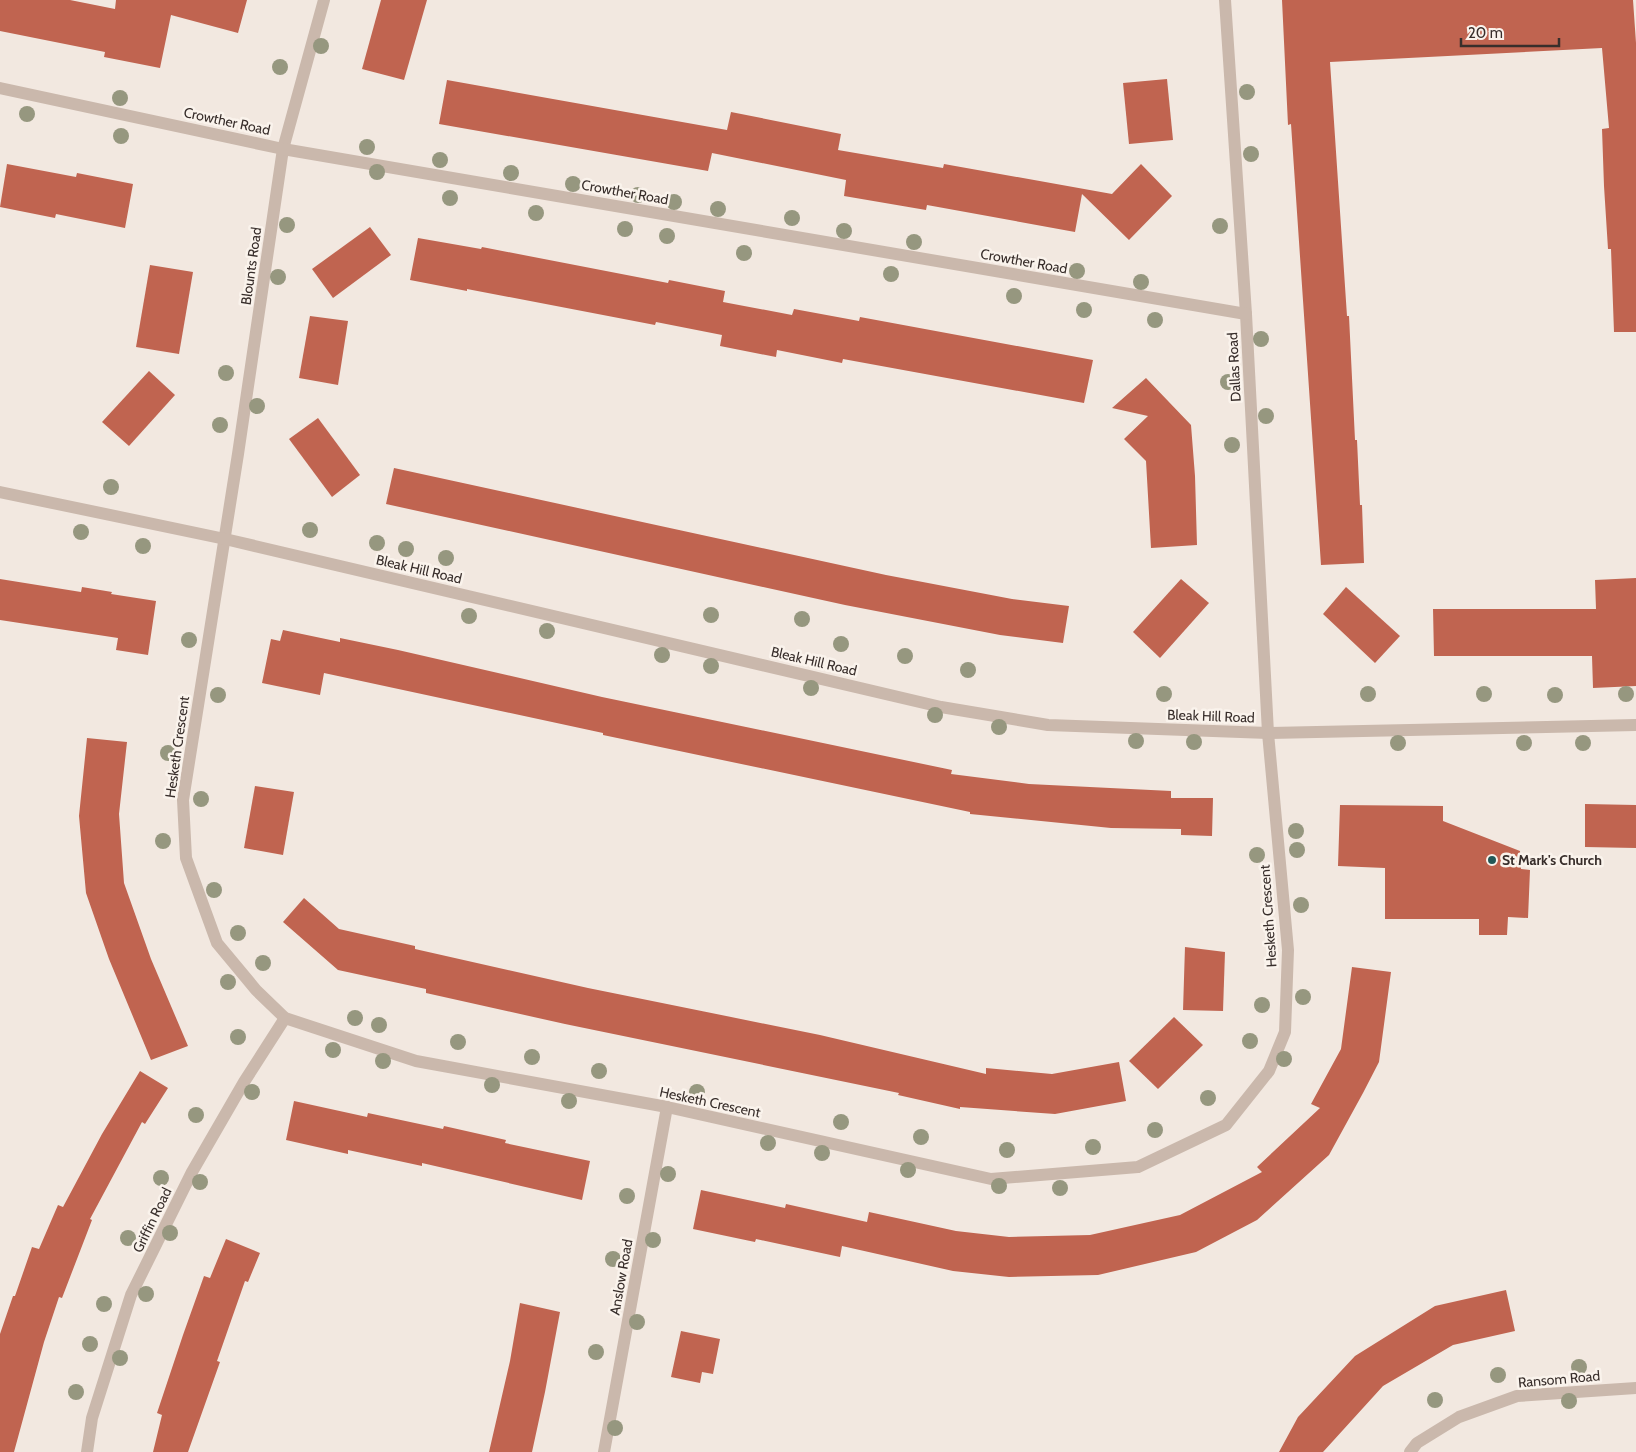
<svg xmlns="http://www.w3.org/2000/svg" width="1636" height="1452" font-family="Cabin,sans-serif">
  <rect width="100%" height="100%" fill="#f2e8e0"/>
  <g fill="#c06450">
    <path d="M0 0H70L115 9 116 0H247L238 33 171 15 160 68 104 57 105 52 0 31Z"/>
    <path d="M381 0H427L404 80 362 69Z"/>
    <path d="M1282 0H1633L1636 43V332H1614L1611 249H1608L1604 186 1602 129 1609 128 1602 48 1330 62 1347 316H1349L1355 440H1357L1360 505H1362L1364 563 1321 565 1291 124 1288 125Z"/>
    <path d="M1167 79 1173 140 1129 144 1123 83Z"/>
    <path d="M447 80 727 130 731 112 841 134 838 150 943 168 944 164 1112 194 1141 164 1172 196 1129 240 1082 194 1075 232 927 205 926 210 844 196 846 180 712 153 708 171 439 124Z"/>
    <path d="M7 164 76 177 77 173 133 184 125 228 56 214 55 218 0 207Z"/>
    <path d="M370 227 391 255 333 298 312 269Z"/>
    <path d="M418 238 481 249 482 247 668 283 669 280 725 291 723 302 792 315 794 309 859 321 860 317 1093 360 1084 403 843 359 842 363 777 350 776 357 720 346 722 335 656 322 655 325 467 289V291L410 280Z"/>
    <path d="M150 265 193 272 179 354 136 347Z"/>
    <path d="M310 316 348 321 338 385 299 378Z"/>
    <path d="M149 371 175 395 129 446 102 422Z"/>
    <path d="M1146 378 1191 425 1195 476 1197 545 1151 548 1146 461 1124 439 1148 416 1112 408Z"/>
    <path d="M318 418 360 475 332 497 289 439Z"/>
    <path d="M394 468 886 575 1012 599 1069 606 1063 643 1000 635 845 605 386 504Z"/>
    <path d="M1636 578V686L1593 688 1592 656H1434L1433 609H1596L1595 580Z"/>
    <path d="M0 579 81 592 82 587 112 592 111 594 156 601 148 655 116 650 118 638 0 620Z"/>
    <path d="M1181 579 1209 603 1160 658 1133 632Z"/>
    <path d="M1346 587 1400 636 1375 663 1323 614Z"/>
    <path d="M283 630 340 642V638L398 650 602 697 952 770 951 774 1029 784 1171 791V798H1213L1212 836 1181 835V829L1111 828 970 814V812L603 735V733L324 673 320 695 262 683 271 639 280 641Z"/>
    <path d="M87 738 127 742 119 814 124 883 151 959 188 1046 151 1060 109 959 86 893 79 816Z"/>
    <path d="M255 786 294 792 283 855 244 848Z"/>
    <path d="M1585 804 1636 805V848L1585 847Z"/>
    <path d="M1340 805 1443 806V821L1520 851 1521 869 1530 870 1528 918 1508 917 1507 935H1479V919H1385V868L1338 866Z"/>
    <path d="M304 898 339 929 415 946V949L588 988 820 1035 986 1074V1068L1052 1074 1119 1062 1126 1101 1055 1114 960 1107V1109L898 1095 899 1093 565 1024 426 993V989L338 970 283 922Z"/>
    <path d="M1185 947 1225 952 1223 1011 1183 1010Z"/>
    <path d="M1352 967 1391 972 1379 1062 1363 1093 1329 1155 1257 1220 1196 1252 1098 1275 1009 1277 953 1271 842 1246 840 1257 756 1239 755 1242 693 1229 701 1190 785 1208 786 1204 867 1222 869 1212 956 1231 1009 1237 1090 1235 1180 1215 1262 1172 1257 1167 1320 1108 1311 1104 1341 1049Z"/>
    <path d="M1174 1017 1203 1045 1158 1089 1129 1061Z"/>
    <path d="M140 1071 168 1088 145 1124 142 1122 90 1219 92 1220 62 1298 59 1297 44 1342 14 1452H0V1334L13 1296H15L32 1247 39 1249 58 1205 63 1207 102 1134Z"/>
    <path d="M294 1101 367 1117 368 1113 443 1129 444 1126 506 1140 505 1143 590 1161 582 1200 422 1163V1166L348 1150V1154L286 1140Z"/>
    <path d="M226 1239 260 1253 248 1282 245 1281 232 1318 217 1361 220 1362 188 1452H153L162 1415 157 1413 183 1335 204 1276 210 1278Z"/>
    <path d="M1506 1290 1515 1331 1453 1345 1383 1386 1323 1452H1279L1298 1417 1355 1356 1435 1306Z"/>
    <path d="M520 1303 560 1312 545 1392 532 1452H489L510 1361Z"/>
    <path d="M681 1331 720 1339 713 1374 702 1372 700 1383 671 1377Z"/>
  </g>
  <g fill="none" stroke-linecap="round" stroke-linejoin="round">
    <g stroke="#cab8ac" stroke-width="12">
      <path d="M324 0 283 149 238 454 183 800 186 858 217 943 256 990 285 1018 416 1061 667 1107 991 1179 1138 1167 1226 1125 1269 1071 1285 1032 1288 950 1268 733 1246 314 1225 0"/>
      <path d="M0 88 283 149 1246 314"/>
      <path d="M0 492 225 539 941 707 1048 725 1268 733 1636 725"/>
      <path d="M87 1452 92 1418 131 1295 192 1172 244 1082 285 1018"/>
      <path d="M604 1452 667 1107"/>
      <path d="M1410 1452 1417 1443 1459 1417 1517 1396 1636 1388"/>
    </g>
  </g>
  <g fill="#96977f">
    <circle cx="321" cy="46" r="8"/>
    <circle cx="280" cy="67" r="8"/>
    <circle cx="1247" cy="92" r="8"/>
    <circle cx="120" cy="98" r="8"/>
    <circle cx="27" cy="114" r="8"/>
    <circle cx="121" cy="136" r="8"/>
    <circle cx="367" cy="147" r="8"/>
    <circle cx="1251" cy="154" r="8"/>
    <circle cx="440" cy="160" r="8"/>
    <circle cx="377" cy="172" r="8"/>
    <circle cx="511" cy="173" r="8"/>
    <circle cx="573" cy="184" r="8"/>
    <circle cx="638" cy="195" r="8"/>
    <circle cx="450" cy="198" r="8"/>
    <circle cx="674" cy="202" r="8"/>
    <circle cx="718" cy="209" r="8"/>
    <circle cx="536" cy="213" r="8"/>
    <circle cx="792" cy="218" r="8"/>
    <circle cx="287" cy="225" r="8"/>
    <circle cx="1220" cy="226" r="8"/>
    <circle cx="625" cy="229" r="8"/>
    <circle cx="844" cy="231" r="8"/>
    <circle cx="667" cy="236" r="8"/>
    <circle cx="914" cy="242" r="8"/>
    <circle cx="744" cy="253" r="8"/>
    <circle cx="1077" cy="271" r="8"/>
    <circle cx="891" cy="274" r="8"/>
    <circle cx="278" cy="277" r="8"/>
    <circle cx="1141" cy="282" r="8"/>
    <circle cx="1014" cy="296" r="8"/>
    <circle cx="1084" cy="310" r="8"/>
    <circle cx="1155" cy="320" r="8"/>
    <circle cx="1261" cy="339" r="8"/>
    <circle cx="226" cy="373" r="8"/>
    <circle cx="1228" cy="382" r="8"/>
    <circle cx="257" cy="406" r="8"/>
    <circle cx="1266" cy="416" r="8"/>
    <circle cx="220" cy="425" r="8"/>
    <circle cx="1232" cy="445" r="8"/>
    <circle cx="111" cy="487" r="8"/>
    <circle cx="310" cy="530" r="8"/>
    <circle cx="81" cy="532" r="8"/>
    <circle cx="377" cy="543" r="8"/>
    <circle cx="143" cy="546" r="8"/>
    <circle cx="406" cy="549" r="8"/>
    <circle cx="446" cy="558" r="8"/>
    <circle cx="711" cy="615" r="8"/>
    <circle cx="469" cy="616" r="8"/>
    <circle cx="802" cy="619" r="8"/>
    <circle cx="547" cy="631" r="8"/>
    <circle cx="189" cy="640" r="8"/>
    <circle cx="841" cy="644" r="8"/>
    <circle cx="662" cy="655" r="8"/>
    <circle cx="905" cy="656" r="8"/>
    <circle cx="711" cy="666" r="8"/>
    <circle cx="968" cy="670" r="8"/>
    <circle cx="811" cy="688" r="8"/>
    <circle cx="1164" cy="694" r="8"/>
    <circle cx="1368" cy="694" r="8"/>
    <circle cx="1484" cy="694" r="8"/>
    <circle cx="1626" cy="694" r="8"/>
    <circle cx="218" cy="695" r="8"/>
    <circle cx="1555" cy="695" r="8"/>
    <circle cx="935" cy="715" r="8"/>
    <circle cx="999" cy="727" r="8"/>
    <circle cx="1136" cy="741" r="8"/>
    <circle cx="1194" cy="742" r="8"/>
    <circle cx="1398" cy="743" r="8"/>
    <circle cx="1524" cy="743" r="8"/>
    <circle cx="1583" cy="743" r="8"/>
    <circle cx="168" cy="753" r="8"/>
    <circle cx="201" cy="799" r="8"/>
    <circle cx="1296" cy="831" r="8"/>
    <circle cx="163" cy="841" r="8"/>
    <circle cx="1297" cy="850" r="8"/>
    <circle cx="1257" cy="855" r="8"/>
    <circle cx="214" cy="890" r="8"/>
    <circle cx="1301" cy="905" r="8"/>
    <circle cx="238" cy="933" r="8"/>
    <circle cx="263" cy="963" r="8"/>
    <circle cx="228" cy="982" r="8"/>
    <circle cx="1303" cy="997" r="8"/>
    <circle cx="1262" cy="1005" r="8"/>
    <circle cx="355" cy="1018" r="8"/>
    <circle cx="379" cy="1025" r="8"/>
    <circle cx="238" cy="1037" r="8"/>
    <circle cx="1250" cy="1041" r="8"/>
    <circle cx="458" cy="1042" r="8"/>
    <circle cx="333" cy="1050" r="8"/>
    <circle cx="532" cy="1057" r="8"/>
    <circle cx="1284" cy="1059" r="8"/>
    <circle cx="383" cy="1061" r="8"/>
    <circle cx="599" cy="1071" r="8"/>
    <circle cx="492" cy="1085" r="8"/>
    <circle cx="252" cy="1092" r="8"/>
    <circle cx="697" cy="1092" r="8"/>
    <circle cx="1208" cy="1098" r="8"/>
    <circle cx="569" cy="1101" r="8"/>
    <circle cx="196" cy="1115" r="8"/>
    <circle cx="841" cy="1122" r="8"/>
    <circle cx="1155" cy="1130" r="8"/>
    <circle cx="921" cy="1137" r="8"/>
    <circle cx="768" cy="1143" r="8"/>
    <circle cx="1093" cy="1147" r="8"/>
    <circle cx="1007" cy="1150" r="8"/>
    <circle cx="822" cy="1153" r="8"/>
    <circle cx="908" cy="1170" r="8"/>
    <circle cx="668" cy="1174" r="8"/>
    <circle cx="161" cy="1178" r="8"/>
    <circle cx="200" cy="1182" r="8"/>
    <circle cx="999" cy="1186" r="8"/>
    <circle cx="1060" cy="1188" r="8"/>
    <circle cx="627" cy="1196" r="8"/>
    <circle cx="170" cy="1233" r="8"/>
    <circle cx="128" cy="1238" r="8"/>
    <circle cx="653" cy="1240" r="8"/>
    <circle cx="613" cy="1259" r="8"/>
    <circle cx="146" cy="1294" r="8"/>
    <circle cx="104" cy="1304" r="8"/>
    <circle cx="637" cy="1322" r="8"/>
    <circle cx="90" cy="1344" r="8"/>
    <circle cx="596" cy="1352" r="8"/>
    <circle cx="120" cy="1358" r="8"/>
    <circle cx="1579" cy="1367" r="8"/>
    <circle cx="1498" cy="1375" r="8"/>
    <circle cx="76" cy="1392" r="8"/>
    <circle cx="1435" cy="1400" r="8"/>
    <circle cx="1569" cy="1401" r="8"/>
    <circle cx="615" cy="1428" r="8"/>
  </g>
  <circle fill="#225858" stroke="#faf3ec" stroke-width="2" cx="1492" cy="860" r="5"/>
  <g text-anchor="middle" stroke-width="5" stroke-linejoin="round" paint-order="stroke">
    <g font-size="14" fill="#382e2b" stroke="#faf3ec">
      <text transform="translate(227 121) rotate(12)" y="5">Crowther Road</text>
      <text transform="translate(625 192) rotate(10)" y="5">Crowther Road</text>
      <text transform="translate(1024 261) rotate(10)" y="5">Crowther Road</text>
      <text transform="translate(251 266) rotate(-82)" y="5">Blounts Road</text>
      <text transform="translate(1234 367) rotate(-93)" y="5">Dallas Road</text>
      <text transform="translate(419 569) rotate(13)" y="5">Bleak Hill Road</text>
      <text transform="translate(814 661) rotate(13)" y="5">Bleak Hill Road</text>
      <text transform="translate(1211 716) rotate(2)" y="5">Bleak Hill Road</text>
      <text transform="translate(177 747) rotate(-82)" y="5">Hesketh Crescent</text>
      <text transform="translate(1268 916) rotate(-94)" y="5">Hesketh Crescent</text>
      <text transform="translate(710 1102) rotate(12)" y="5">Hesketh Crescent</text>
      <text transform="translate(152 1220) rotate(-64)" y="5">Griffin Road</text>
      <text transform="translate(621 1277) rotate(-80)" y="5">Anslow Road</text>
      <text transform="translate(1559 1379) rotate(-5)" y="5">Ransom Road</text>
    </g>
    <g font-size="14" font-weight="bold" fill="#382e2b" stroke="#faf3ec" text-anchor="start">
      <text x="1502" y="865">St Mark's Church</text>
    </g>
  </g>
  <path d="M1461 38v8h98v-8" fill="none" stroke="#382e2b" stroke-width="2.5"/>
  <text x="1468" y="38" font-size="15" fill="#382e2b" stroke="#faf3ec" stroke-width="4" paint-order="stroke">20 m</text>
</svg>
